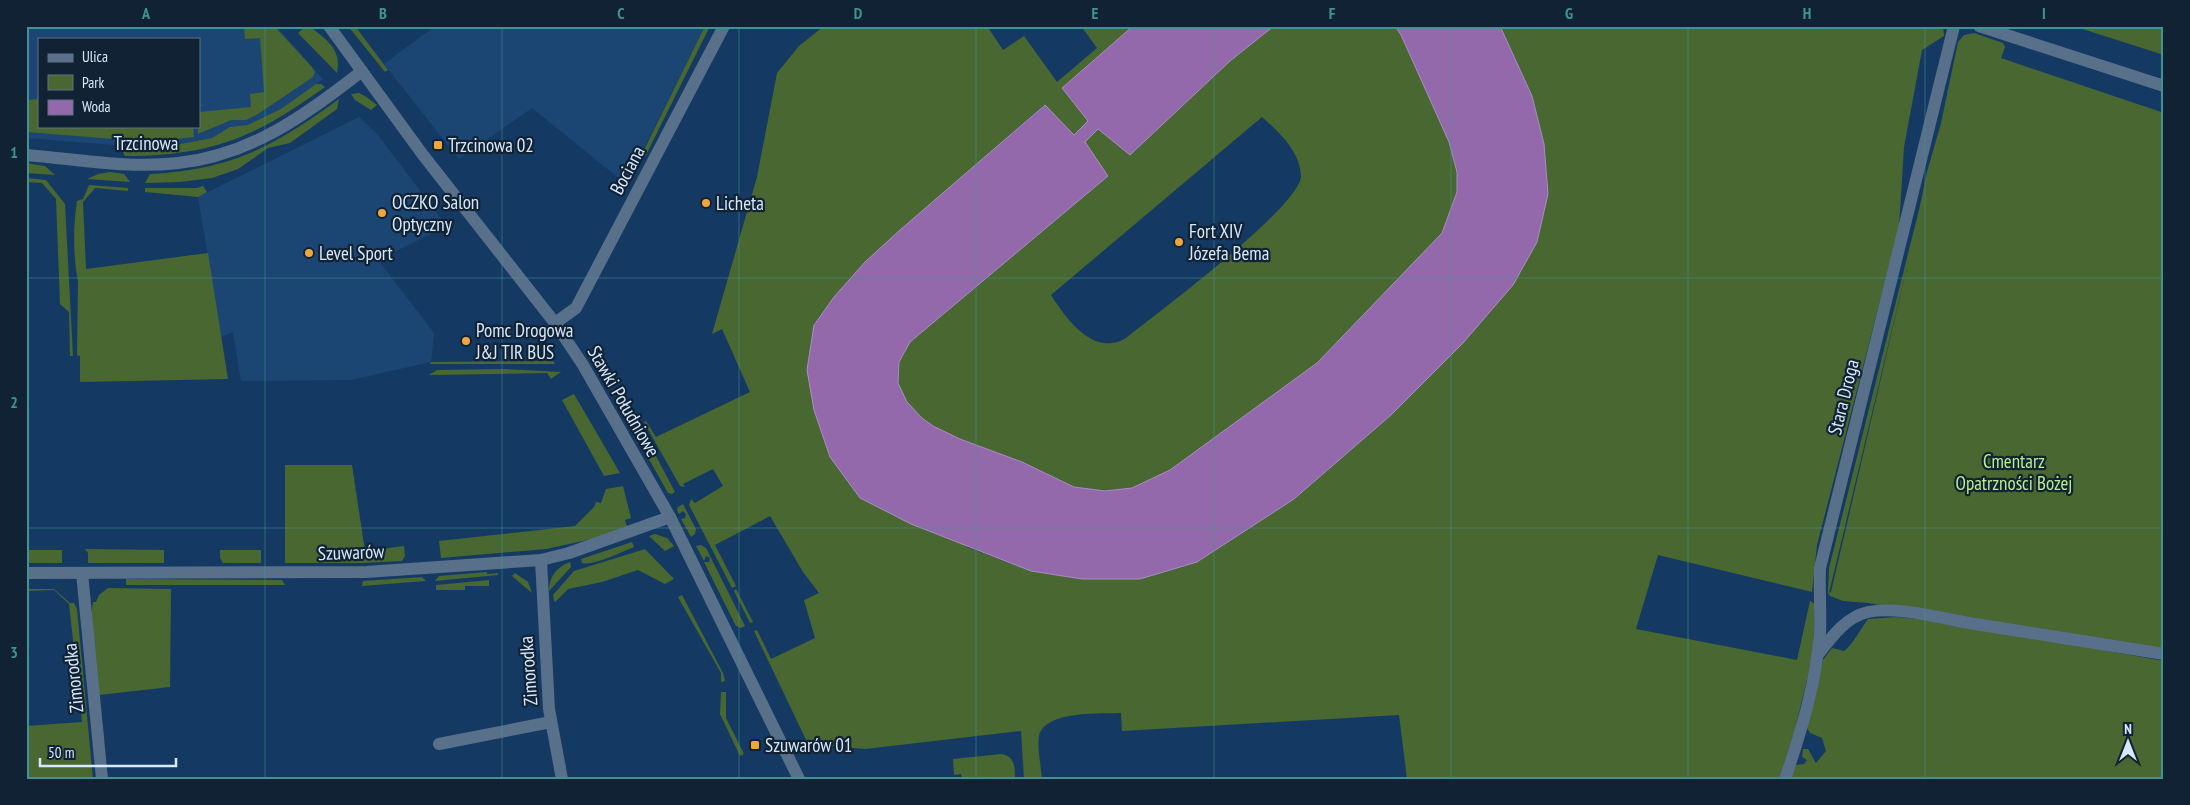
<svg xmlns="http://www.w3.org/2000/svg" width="2190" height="805" font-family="'PT Sans Narrow',sans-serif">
  <rect width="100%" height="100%" fill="#143a63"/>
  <g fill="#1b4674" fill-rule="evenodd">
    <path d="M26 26H276L323 79 281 110 249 127 211 140 171 147H141L26 138ZM39 39H199V126H39Z"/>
    <path d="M435 26H705L626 184 532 108 459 159 384 64Z"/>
    <path d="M359 117 377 134 447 226 378 260 434 333 431 362 350 380 241 381 233 332 221 337 198 197Z"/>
  </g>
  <g fill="#496730" fill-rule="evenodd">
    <path d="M244 26H274L311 66 315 72 313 77 258 114 246 120H231L198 134 199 112 251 107 250 94 264 92 260 38 245 39Z"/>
    <path d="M306 26H309C327 40 342 49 337 73L298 33Z"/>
    <path d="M348 26H355L388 70 385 72Z"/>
    <path d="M705 26H710L645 157 642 154Z"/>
    <path d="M824 26H987L1003 50 1024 36 1057 82 1097 48 1081 26H1133L1062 88 1088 121 1074 135 1044 105 865 262 834 297 814 324 967 547 1031 571 1082 579 1197 562 1294 499 1391 415 1537 242 1548 194 1544 144 1532 96 1500 26H1943L1944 36 1922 50 1904 147 1899 227 1817 545 1812 592 1658 555 1636 629 1797 660 1810 601 1815 604 1813 655 1795 729 1779 779H1407L1399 715 1122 731 1121 713C1102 714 1045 710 1039 736 1037 747 1041 767 1042 779H1024L1021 731 865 749 808 744 754 631 757 630 771 659 815 638 804 600 819 593 803 572 770 516 715 545 736 586 732 588 689 505 691 499 695 503 723 486 713 469 683 484 685 487 680 486 644 422 646 421 656 437 750 392 722 329 712 334 757 177 777 73 799 46Z"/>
    <path d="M1274 26H1395L1401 35 1449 142 1457 172V192L1442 233 1317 363 1170 470 1132 488 1105 491 1074 487 1022 462 960 439 933 426 922 418 907 402 898 383 899 362 910 342 1108 176 1084 142 1098 129 1130 155 1230 61ZM1262 117C1279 132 1300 151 1301 176 1301 206 1155 315 1126 338 1122 340 1117 343 1112 343 1086 347 1063 314 1051 295Z"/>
    <path d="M2073 26H2164V55Z"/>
    <path d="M1974 33 2003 43 2005 47 2001 58 2164 113V652L1868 603 1843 601 1830 596 1828 593 1829 568 1919 210 1927 172 1941 123 1958 42 1964 35ZM1910 254 1831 592 1829 593Z"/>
    <path d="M316 84H321L325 87C256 137 212 156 125 156L120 147 124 145 170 146 212 138 230 127 248 125 281 109Z"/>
    <path d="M359 93 365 96 377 105 371 110 355 100 351 94Z"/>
    <path d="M39 99V126H193L194 137 152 142 26 132V100Z"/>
    <path d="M339 99 337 109 290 143 268 148 238 169 212 178 180 182 145 183 150 174C233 169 273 147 339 99Z"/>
    <path d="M26 163 45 166 55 175 26 173Z"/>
    <path d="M110 172 124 174 130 182 87 179 98 174Z"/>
    <path d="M26 178 46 180 65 204 73 356H70L69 312 60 304 56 199 42 183 26 182Z"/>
    <path d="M89 185 128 188V191L95 188 83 202 86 269 208 253 228 379 80 382V356L77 355 78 281C73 256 73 227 77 201L83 199Z"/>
    <path d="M203 186 207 192 198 197 145 192V188H197Z"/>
    <path d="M543 347 555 364H430L431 362 551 361 542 348Z"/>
    <path d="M505 369 561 372 551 379 547 373 429 375 437 370Z"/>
    <path d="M574 394 620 473 604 476 562 400Z"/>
    <path d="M637 420 675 492 672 494 668 493 631 427 632 423Z"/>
    <path d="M285 465H352L365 551 404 546 405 556 402 561 363 563H285Z"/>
    <path d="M623 486 631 518 625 520 627 526 592 539 546 549 441 558 439 541 575 526 594 507 596 502 601 503 606 489Z"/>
    <path d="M683 504 696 529 695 534 691 537 681 519 685 518 686 514 683 511 679 514 677 510 678 507Z"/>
    <path d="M655 534 667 538 674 546 665 551 649 536Z"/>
    <path d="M632 542 634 547C621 552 594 566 582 563L581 559Z"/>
    <path d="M701 545 706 548 745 626 741 628 736 626 704 562H709L710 558 706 556 704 561 696 546Z"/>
    <path d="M85 549 164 550V563H88V553Z"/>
    <path d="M645 549 674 579 665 584 638 570 602 582 568 589 555 602 554 600 553 595 574 571Z"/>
    <rect x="26" y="550" width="36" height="13"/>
    <path d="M220 550H261V563H223L220 558Z"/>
    <path d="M570 562 571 567 549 591C549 576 557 567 570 562Z"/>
    <path d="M487 572V574L498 573V575L435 581 439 576Z"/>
    <path d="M515 573 528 582 532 593 512 576Z"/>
    <path d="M422 577 426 581 362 586 363 581Z"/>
    <path d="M126 579 282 580 285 585H126Z"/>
    <path d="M489 580V586H465V590H436V585Z"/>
    <path d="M108 588 171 589 170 687 99 695 91 616 93 602H96L99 595Z"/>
    <path d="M26 589H54L70 603H74L77 609 93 779H26V726L82 722 69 604 54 590 26 591Z"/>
    <path d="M736 589 753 622 750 623 734 591Z"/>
    <path d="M682 595 723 673 725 681 721 682V673L678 597Z"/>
    <path d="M1896 617 1939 621 2164 661V779H1790L1796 765 1804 764 1807 760 1802 757 1803 749H1808L1816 763 1826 751 1822 738 1810 733 1807 728 1823 660 1832 648 1844 651C1851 647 1862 627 1868 619Z"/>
    <path d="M721 692H726V718L744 754 740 756 720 714Z"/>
    <path d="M1001 754C1015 756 1015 767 1015 779H962L961 774 954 775 953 759Z"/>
  </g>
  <path fill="#9469ac" stroke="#a88fc4" d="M1133 26H1274L1230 61 1130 155 1098 129 1085 142 1108 176 910 342 899 362 898 383 907 402 922 418 933 426 960 439 1022 462 1074 487 1105 491 1132 488 1170 470 1317 363 1442 233 1457 192V172L1449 142 1401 35 1395 26H1500L1532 96 1544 144 1548 194 1537 242 1513 285 1463 343 1391 415 1294 499 1197 562 1140 579H1082L1031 571 911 524 860 498 830 457 814 410 807 370 814 325 834 297 865 262 900 230 1045 105 1074 135 1088 121 1062 88Z"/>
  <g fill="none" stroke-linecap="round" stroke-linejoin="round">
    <g stroke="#59708b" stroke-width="12">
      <path d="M329 26 423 155 555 323 583 365 670 517 799 779"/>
      <path d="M1979 26 2164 86"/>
      <path d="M26 155C76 159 128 169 178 163 251 155 306 115 362 71"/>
      <path d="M555 323 576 308 724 26"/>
      <path d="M541 560 549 709 562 779"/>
      <path d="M26 573 366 572 541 560 569 553 670 517"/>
      <path d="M82 573 102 779"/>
      <path d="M1817 656C1830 639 1845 617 1868 612 1898 606 1939 618 1969 623 2034 633 2099 644 2164 654"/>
      <path d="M439 744 551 722"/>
      <path d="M1785 779C1801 732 1816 683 1820 633 1821 612 1819 590 1820 568L1954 26"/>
    </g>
  </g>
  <path fill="none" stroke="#419392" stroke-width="1" stroke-opacity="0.55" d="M265 26V779M502 26V779M739 26V779M976 26V779M1214 26V779M1451 26V779M1688 26V779M1925 26V779M26 278H2164M26 528H2164"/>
  <g fill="#efa73d" stroke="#112234" stroke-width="2">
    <rect x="433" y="140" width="10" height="10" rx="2.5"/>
    <circle cx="706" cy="203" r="5"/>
    <circle cx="382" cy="213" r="5"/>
    <circle cx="1179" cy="242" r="5"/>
    <circle cx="309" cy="253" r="5"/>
    <circle cx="466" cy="341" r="5"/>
    <rect x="750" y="740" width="10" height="10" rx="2.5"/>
  </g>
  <g text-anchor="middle" stroke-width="4.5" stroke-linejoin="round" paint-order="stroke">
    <g font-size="19" fill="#d8e9fd" stroke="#112234">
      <text x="146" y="150">Trzcinowa</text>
      <text transform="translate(627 170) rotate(-62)" y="7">Bociana</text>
      <text transform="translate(1843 397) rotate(-76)" y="7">Stara Droga</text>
      <text transform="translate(624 401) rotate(60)" y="7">Stawki Południowe</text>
      <text transform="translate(351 552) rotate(-2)" y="7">Szuwarów</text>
      <text transform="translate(528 671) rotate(-94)" y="7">Zimorodka</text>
      <text transform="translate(73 678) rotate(-96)" y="7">Zimorodka</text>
    </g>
    <g font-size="19" fill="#d8e9fd" stroke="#112234" text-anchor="start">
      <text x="448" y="152">Trzcinowa 02</text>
      <text x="392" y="209">OCZKO Salon<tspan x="392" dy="22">Optyczny</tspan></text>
      <text x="716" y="210">Licheta</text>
      <text x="1189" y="238">Fort XIV<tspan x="1189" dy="22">Józefa Bema</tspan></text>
      <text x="319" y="260">Level Sport</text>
      <text x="476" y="337">Pomc Drogowa<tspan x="476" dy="22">J&amp;J TIR BUS</tspan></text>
      <text x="765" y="752">Szuwarów 01</text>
    </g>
    <g font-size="19" fill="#b9f08d" stroke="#112234">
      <text x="2014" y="468">Cmentarz<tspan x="2014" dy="22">Opatrzności Bożej</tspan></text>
    </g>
  </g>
  <rect width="2190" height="805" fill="none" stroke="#112234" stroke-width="55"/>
  <rect x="38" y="38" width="162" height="90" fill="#112234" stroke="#617284"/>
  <rect x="48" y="54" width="25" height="8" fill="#59708b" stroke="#617284"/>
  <text x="82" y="62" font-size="15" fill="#d8e9fd">Ulica</text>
  <rect x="48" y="75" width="25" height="15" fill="#496730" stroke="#617284"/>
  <text x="82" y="88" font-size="15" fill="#d8e9fd">Park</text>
  <rect x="48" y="100" width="25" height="15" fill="#9469ac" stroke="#617284"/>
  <text x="82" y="112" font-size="15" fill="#d8e9fd">Woda</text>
  <g transform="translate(2128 742)" stroke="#112234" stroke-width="4" paint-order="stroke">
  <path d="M0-4L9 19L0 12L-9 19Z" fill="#d8e9fd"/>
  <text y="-8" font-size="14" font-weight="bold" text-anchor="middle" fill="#d8e9fd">N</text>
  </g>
  <path d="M40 758v8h136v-8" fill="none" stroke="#d8e9fd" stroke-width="2.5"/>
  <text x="48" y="758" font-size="15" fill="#d8e9fd" stroke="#112234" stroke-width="4" paint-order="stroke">50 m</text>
  <rect x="28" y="28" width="2134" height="750" fill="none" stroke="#419392" stroke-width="2"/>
  <g font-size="16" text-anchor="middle" font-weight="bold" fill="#419392">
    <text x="146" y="19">A</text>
    <text x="383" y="19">B</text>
    <text x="621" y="19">C</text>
    <text x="858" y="19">D</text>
    <text x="1095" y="19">E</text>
    <text x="1332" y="19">F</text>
    <text x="1569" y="19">G</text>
    <text x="1807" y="19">H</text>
    <text x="2044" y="19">I</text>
    <text x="14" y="158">1</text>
    <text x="14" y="408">2</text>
    <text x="14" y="658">3</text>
  </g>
</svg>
